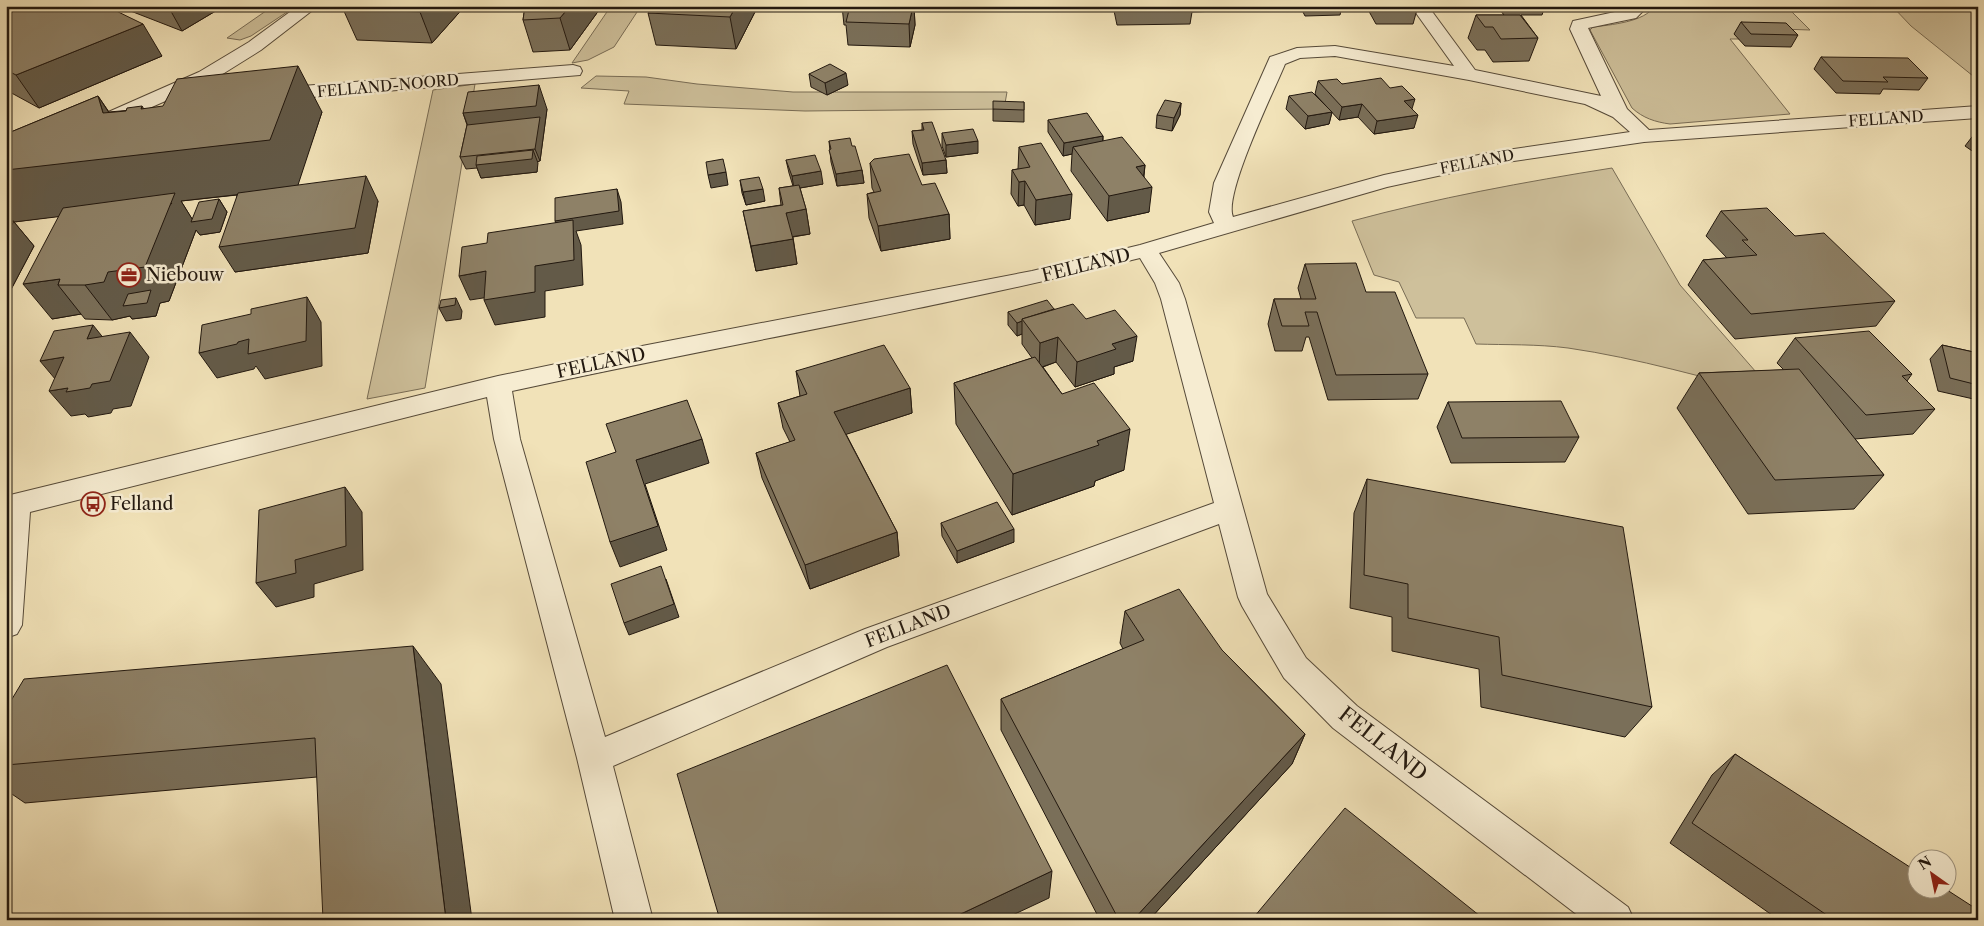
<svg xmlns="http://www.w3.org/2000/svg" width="1984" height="926" font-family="'Libre Caslon Text',serif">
  <rect width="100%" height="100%" fill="#f1e2b8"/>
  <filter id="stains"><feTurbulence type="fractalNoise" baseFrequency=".004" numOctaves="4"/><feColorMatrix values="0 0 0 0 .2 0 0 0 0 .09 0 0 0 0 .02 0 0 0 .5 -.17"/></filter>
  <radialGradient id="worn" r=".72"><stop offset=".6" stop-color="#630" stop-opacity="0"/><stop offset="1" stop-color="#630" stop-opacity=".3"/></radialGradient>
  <g fill="#cec09b" stroke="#786c55">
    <path d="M273 6H296L251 36 240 40 227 38Z"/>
    <path d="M611 6H641L614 47 588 60 572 63Z"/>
    <path d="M1654 6H1786L1810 30 1750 28 1757 39H1730L1790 114 1670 124C1655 122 1643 118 1632 108L1590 30 1593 27C1609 25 1646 22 1654 6Z"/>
    <path d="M1892 6H1978V80L1911 26Z"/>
    <path d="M596 76 646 77 697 84 793 92H1007L1004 109 805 111 624 104 629 91 581 88Z"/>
    <path d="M475 84 425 388 367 399 433 90Z"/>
    <path d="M1612 168 1680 285 1777 396C1708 379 1638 358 1568 348 1537 344 1506 345 1476 344L1464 318H1416L1399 282 1374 275 1352 221C1437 198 1524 182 1612 168Z"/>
  </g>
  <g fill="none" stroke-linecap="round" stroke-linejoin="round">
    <g stroke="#564a39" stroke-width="2">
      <g id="minor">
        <path d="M298 6H318L261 50 213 80 111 125 104 127 97 125 94 121 97 117 199 72 249 42Z"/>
        <path d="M1411 6H1428L1475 70 1601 96 1570 29 1573 21 1624 10 1629 6H1648L1636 18 1588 28 1627 109 1649 130 1978 106V118L1644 142 1493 164 1387 187 1159 253 1179 283 1185 299 1267 594 1306 658 1357 706 1628 907 1634 920H1584L1333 728 1284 678 1242 606 1238 597 1219 524 887 647 613 766 653 920H615L577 758 494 439 487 397 30 512 22 625 17 634 6 638V496L498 376 642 346 1032 271 1140 245 1214 223 1209 212 1214 183 1270 57 1297 48 1335 46 1454 66ZM1335 56 1469 80 1585 104 1613 117 1630 132 1493 152 1384 175 1233 217C1223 195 1274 91 1285 64L1300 58ZM1140 258 1155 283 1161 299 1214 503 865 629 605 737 520 439 512 391C721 345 932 310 1140 258Z"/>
        <path d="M573 65 580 67 582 71 580 75 276 100 269 98 266 94 269 90 276 88Z"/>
      </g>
    </g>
    <use href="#minor" fill="#f6ecd1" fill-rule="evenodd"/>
  </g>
  <g fill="#7a6f59" stroke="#22180f">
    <path d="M6 6 162 56 39 108 6 90Z"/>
    <path d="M126 6H224L182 31 128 10Z"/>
    <path d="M465 6 432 43 357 40 343 9Z"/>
    <path d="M525 6H602L570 50 533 52 523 20Z"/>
    <path d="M758 6 736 49 656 45 648 13Z"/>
    <path d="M842 6H914L915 25 910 47 848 45 846 25H844Z"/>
    <path d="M1113 6H1219L1218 11 1192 12 1190 24 1117 25Z"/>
    <path d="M1300 6H1342L1340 15 1305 16Z"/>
    <path d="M1366 6H1418L1413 24H1376Z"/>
    <path d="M1497 6H1545L1542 15H1521L1538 38 1529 61 1493 62 1485 50H1477L1468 38 1476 15H1504Z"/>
    <path d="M1819 6H1868L1865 11H1824Z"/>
    <path d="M1741 22 1798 35 1791 47 1745 46 1734 34Z"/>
    <path d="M1821 57 1928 78 1919 90 1883 89 1880 94 1836 93 1814 69Z"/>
    <path d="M809 74 848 85 827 95 811 87Z"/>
    <path d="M1318 81 1342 84 1412 109 1414 128 1374 134 1358 117 1339 120 1315 94Z"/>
    <path d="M98 96 109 112 143 109 322 112 297 185 378 201 368 253 235 272 237 195 181 201 192 219 219 199 227 212 220 232 200 235 196 230 169 301 160 303 156 316 132 319 130 316 112 320 85 319 81 314 52 319 59 216 14 222 34 246 6 299V134Z"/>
    <path d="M1289 96 1332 112 1329 124 1305 129 1286 109Z"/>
    <path d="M1024 102V122L993 121V109Z"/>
    <path d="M1181 103 1180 115 1172 131 1156 128 1157 115Z"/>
    <path d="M547 109 540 161 537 162V172L481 178 477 168 466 169 460 157 467 125 463 113Z"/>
    <path d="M1048 120 1103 136V141L1145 165 1144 176 1149 212 1107 221 1071 171 1072 154 1063 156 1048 132Z"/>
    <path d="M922 123 946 160 947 173 923 175 913 144 912 131 922 130Z"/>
    <path d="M942 133 978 153 946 157 942 146Z"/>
    <path d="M1975 133H1978V155L1965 146Z"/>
    <path d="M829 141 862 170 864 183 837 186 831 162Z"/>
    <path d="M1019 147 1070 219 1035 225 1024 205 1018 206 1011 194 1012 170 1018 169Z"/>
    <path d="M786 160 823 184 800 188 806 209 810 234 793 237 797 264 756 271 743 211 781 205 779 188 793 186 789 173Z"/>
    <path d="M870 163 922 185 949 214 950 239 881 251 869 218 867 194 874 192 872 188Z"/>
    <path d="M740 180 765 201 746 205 742 193Z"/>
    <path d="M1721 211 1795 236 1895 301 1876 326 1735 339 1688 285 1703 260 1727 258 1706 236Z"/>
    <path d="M1305 264 1366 292 1428 374 1418 399 1328 400 1309 337H1306L1302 351H1275L1268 324 1274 299H1301L1298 288Z"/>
    <path d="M1054 309 1086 319 1133 361 1114 367V374L1075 387 1056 362 1043 367 1062 394 1124 470 1095 481 1094 486 1012 515 956 424 954 383 1032 358 1022 344V334L1017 336 1008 325V312Z"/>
    <path d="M1795 338 1912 374 1907 381 1935 409 1913 434 1855 439 1884 475 1854 509 1748 514 1677 408 1699 373 1784 370 1777 363Z"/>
    <path d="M1942 345 1978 353V400L1938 391 1930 359Z"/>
    <path d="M796 371 910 388 912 413 846 434 897 532 899 556 810 589 762 478 756 453 790 442 783 428 778 403 800 396Z"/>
    <path d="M1448 402 1579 437 1565 462 1451 463 1437 427Z"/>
    <path d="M1367 479 1652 707 1625 737 1481 707 1479 669 1392 651V617L1350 608 1354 513Z"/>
    <path d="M941 523 1014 542 957 563 942 536Z"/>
    <path d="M1125 611 1222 650 1305 734 1292 764 1149 920H1100L1001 730V699L1123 649 1120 643Z"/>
    <path d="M441 684 317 777 25 803 6 790V709Z"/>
    <path d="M1735 754 1978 920H1779L1670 843 1712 775Z"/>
  </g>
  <g fill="#635a48" stroke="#22180f">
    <path d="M168 6H224L182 31Z"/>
    <path d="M425 6H465L432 43 420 12Z"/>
    <path d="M570 6H602L570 50 560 18Z"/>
    <path d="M736 6H758L736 49 730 17Z"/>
    <path d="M913 6H914L915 25 910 47 909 24Z"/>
    <path d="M143 24 162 56 39 108 16 75Z"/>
    <path d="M298 66 322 112 297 188 181 201 194 222 219 199 227 212 220 232 200 235 196 230 169 301 160 303 156 316 132 319 130 316 112 320 85 285 108 272 172 203 14 222 34 246 6 299V170L103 113 98 96 129 143 142 106 170 151Z"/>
    <path d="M846 73 848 85 827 95 825 83Z"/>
    <path d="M539 85 547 109 540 161 535 149 472 137 463 113Z"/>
    <path d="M1415 99 1411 112 1404 101Z"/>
    <path d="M1181 103 1180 115 1172 131 1174 118Z"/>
    <path d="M1362 104 1358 117 1339 120 1342 107Z"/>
    <path d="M1332 112 1329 124 1305 129 1308 116Z"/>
    <path d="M1418 115 1414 128 1374 134 1377 121Z"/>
    <path d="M1103 136 1102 149 1073 147 1072 154 1063 156 1064 143Z"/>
    <path d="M978 141V153L946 157V145Z"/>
    <path d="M533 150 538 163 537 172 481 178 476 165Z"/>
    <path d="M946 160 947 173 923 175 922 163Z"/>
    <path d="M1145 165 1142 189 1152 187 1149 212 1107 221 1109 196 1136 167Z"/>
    <path d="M862 170 864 183 837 186 836 174Z"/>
    <path d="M821 171 823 184 794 189 792 176Z"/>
    <path d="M726 172 728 185 711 188 708 175Z"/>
    <path d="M366 176 378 201 368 253 235 272 219 247Z"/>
    <path d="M1025 181 1024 205 1018 206 1019 182Z"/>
    <path d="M617 189 621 202 623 224 576 231 581 245 583 285 545 291V317L495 325 484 300 535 266 560 234 555 221Z"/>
    <path d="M763 189 765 201 746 205 743 192Z"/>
    <path d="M1072 194 1070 219 1035 225 1036 200Z"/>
    <path d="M806 209 810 234 790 237 786 213Z"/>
    <path d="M949 214 950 239 881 251 878 226Z"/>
    <path d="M793 239 797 264 756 271 751 246Z"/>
    <path d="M486 271 496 296 470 300 459 276Z"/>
    <path d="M60 279 58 285 81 314 52 319 23 284Z"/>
    <path d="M307 297 321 322 322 366 265 379 256 366 255 367 254 369 217 378 199 353 238 342Z"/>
    <path d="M456 298 462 311 461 319 446 321 439 308Z"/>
    <path d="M1022 321V334L1017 336V323Z"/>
    <path d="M93 325 113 350 87 339Z"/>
    <path d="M130 332 149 357 131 406 113 409 111 413 88 417 85 414 71 416 49 391 92 384Z"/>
    <path d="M1137 336 1133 361 1114 367V374L1075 387 1077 362 1112 344Z"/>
    <path d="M1058 337 1056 362 1039 368 1040 343Z"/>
    <path d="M64 357 61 386 40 361Z"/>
    <path d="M910 388 912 413 838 437 834 412Z"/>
    <path d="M1130 429 1124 470 1095 481 1094 486 1012 515 1013 474 1097 441Z"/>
    <path d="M702 439 709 463 645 484 667 550 620 567 610 542 636 460Z"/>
    <path d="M345 487 362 512 363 570 314 584V597L276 607 256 583 295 560Z"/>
    <path d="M1014 529V542L957 563V551Z"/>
    <path d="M897 532 899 556 810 589 805 565Z"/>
    <path d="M666 579 679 617 629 635 624 623Z"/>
    <path d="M413 646 441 684 472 920H446Z"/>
    <path d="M1305 734 1292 764 1149 920H1133Z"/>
    <path d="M1052 871 1049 898 1002 920H948Z"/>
  </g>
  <g fill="#8e8167" stroke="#22180f">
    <path d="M6 6H106L143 24 16 75 6 70Z"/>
    <path d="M345 6H425L420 12 343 9Z"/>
    <path d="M525 6H570L560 18 523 20Z"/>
    <path d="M653 6H736L730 17 648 13Z"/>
    <path d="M850 6H913L909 24 846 22Z"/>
    <path d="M1476 15H1520L1538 38 1501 39 1493 27H1485Z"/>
    <path d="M1741 22 1786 23 1798 35 1751 34Z"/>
    <path d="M1821 57 1908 58 1928 78 1883 77 1888 82 1843 81Z"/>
    <path d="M830 64 846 73 825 83 809 74Z"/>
    <path d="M298 66 270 140 6 170V134L98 96 103 113 126 111 127 108 142 106 141 109 163 106 177 79Z"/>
    <path d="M1381 78 1390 88 1402 86 1415 99 1404 101 1418 115 1377 121 1362 104 1342 107 1318 81 1337 79 1342 84Z"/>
    <path d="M539 85 536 106 463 113 468 92Z"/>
    <path d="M1312 92 1332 112 1308 116 1289 96Z"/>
    <path d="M1165 100 1181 103 1174 118 1157 115Z"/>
    <path d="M993 101 1024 102V110L993 109Z"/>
    <path d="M1087 113 1103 136 1064 143 1048 120Z"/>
    <path d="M540 117 535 149 460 157 467 125Z"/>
    <path d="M932 122 946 160 922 163 912 131 924 130 922 123Z"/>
    <path d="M973 129 978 141 946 145 942 133Z"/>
    <path d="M1122 137 1145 165 1136 167 1152 187 1109 196 1073 147Z"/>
    <path d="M850 138 852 146H855L862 170 836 174 829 150 831 149 829 141Z"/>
    <path d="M1041 143 1072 194 1036 200 1025 181 1019 182 1012 170 1030 167 1019 147Z"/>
    <path d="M533 150 532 159 476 165 477 156Z"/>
    <path d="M909 154 922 185 935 183 949 214 878 226 867 194 881 191 870 163 874 159Z"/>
    <path d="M815 155 821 171 792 176 786 160Z"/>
    <path d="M723 159 726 172 708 175 706 162Z"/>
    <path d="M366 176 355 228 219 247 238 193Z"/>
    <path d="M759 177 763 189 743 192 740 180Z"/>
    <path d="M799 185 806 209 786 213 793 239 751 246 743 211 783 205 779 188Z"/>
    <path d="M617 189 619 211 555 221V198Z"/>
    <path d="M175 193 145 267 108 272 104 282 85 285H58L60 279 23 284 63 208Z"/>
    <path d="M219 199 212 219 191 222 199 202Z"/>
    <path d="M1767 208 1795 236 1824 233 1895 301 1751 314 1703 260 1757 255 1742 240H1748L1721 211Z"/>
    <path d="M573 220 574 260 535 266V292L484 300 486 271 459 276 462 247 487 243 488 233Z"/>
    <path d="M14 221 6 236V222Z"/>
    <path d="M1356 263 1366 292H1395L1428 374 1336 375 1317 312H1305L1309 326H1282L1274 299H1316L1305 264Z"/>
    <path d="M151 290 147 303 123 306 128 294Z"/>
    <path d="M307 297 306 341 248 354 249 339 238 342 237 344 199 353 202 325 251 314V309Z"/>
    <path d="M456 298 455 305 439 308 441 300Z"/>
    <path d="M1047 300 1054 309 1022 319V321L1017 323 1008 312Z"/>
    <path d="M1073 304 1086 319 1115 310 1137 336 1112 344 1116 349 1077 362 1058 337 1040 343 1022 319Z"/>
    <path d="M93 325 87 339 130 332 110 381 92 384 90 388 66 392 68 388 49 391 64 357 40 361 54 331Z"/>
    <path d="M1869 331 1912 374 1902 376 1935 409 1866 415 1795 338Z"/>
    <path d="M884 345 910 388 834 412 897 532 805 565 756 453 795 440 778 403 807 394 796 371Z"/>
    <path d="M1942 345 1978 353V385L1950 378Z"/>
    <path d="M1035 357 1062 394 1094 383 1130 429 1097 441 1099 445 1013 474 954 383Z"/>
    <path d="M1799 369 1884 475 1775 480 1699 373Z"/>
    <path d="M687 400 702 439 636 460 658 526 610 542 586 462 616 452 606 424Z"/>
    <path d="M1561 401 1579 437 1462 438 1448 402Z"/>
    <path d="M1367 479 1623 527 1652 707 1502 675 1499 637 1408 618V584L1364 575Z"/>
    <path d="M345 487 346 546 295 560 296 573 256 583 259 510Z"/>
    <path d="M997 502 1014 529 957 551 941 523Z"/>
    <path d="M661 566 674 604 624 623 611 584Z"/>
    <path d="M1179 589 1222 650 1305 734 1133 920H1119L1001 699 1144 640 1125 611Z"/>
    <path d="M413 646 446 920H323L315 738 6 765V709L24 679Z"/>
    <path d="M947 665 1052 871 948 920H720L677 774Z"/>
    <path d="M1735 754 1916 871V888H1944L1978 910V920H1834L1692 823Z"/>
    <path d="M1345 808 1485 920H1257L1254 917Z"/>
  </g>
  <defs>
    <g id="office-ring" transform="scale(1.25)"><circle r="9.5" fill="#f6ecd1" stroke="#8f2418" stroke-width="1.5"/><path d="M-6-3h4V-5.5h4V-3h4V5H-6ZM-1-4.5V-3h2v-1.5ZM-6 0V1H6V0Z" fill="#8f2418"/></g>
    <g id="bus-ring" transform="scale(1.25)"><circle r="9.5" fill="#f6ecd1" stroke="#8f2418" stroke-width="1.5"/><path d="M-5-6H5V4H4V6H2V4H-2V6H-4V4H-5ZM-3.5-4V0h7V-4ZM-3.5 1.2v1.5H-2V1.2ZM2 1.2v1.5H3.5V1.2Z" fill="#8f2418"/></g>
  </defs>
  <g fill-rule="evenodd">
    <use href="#office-ring" x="129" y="275"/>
    <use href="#bus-ring" x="93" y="504"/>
  </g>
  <g text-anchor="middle" stroke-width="5" stroke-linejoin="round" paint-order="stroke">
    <g font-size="15" fill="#22180f" stroke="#f6ecd1">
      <text transform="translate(388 86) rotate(-5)" y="5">FELLAND-NOORD</text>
      <text transform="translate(1886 119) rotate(-4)" y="5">FELLAND</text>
      <text transform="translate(1477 162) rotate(-11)" y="5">FELLAND</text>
    </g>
    <g font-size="18" fill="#22180f" stroke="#f6ecd1">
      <text transform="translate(1086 265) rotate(-14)" y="6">FELLAND</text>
      <text transform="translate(601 363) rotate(-12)" y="6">FELLAND</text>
      <text transform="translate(908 626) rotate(-21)" y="6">FELLAND</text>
    </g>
    <g font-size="18" fill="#22180f" stroke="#f6ecd1" text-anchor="start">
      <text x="146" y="281">Niebouw</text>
      <text x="110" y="510">Felland</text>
    </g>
    <g font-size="21" fill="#22180f" stroke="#f6ecd1">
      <text transform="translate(1383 744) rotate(38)" y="7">FELLAND</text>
    </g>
  </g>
  <rect width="1984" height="926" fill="none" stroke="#f1e2b8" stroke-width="25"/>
  <rect x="8" y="8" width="1969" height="911" fill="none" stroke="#22180f" stroke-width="2.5"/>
  <rect x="12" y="12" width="1959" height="901" fill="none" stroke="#22180f"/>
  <g transform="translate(1932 874) rotate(327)"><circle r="24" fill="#f6ecd1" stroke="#a19783"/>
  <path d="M0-4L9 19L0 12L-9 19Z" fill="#8f2418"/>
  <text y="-8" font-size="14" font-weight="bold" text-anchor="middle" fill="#22180f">N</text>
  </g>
  <rect width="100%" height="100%" filter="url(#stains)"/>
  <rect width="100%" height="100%" fill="url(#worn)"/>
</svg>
